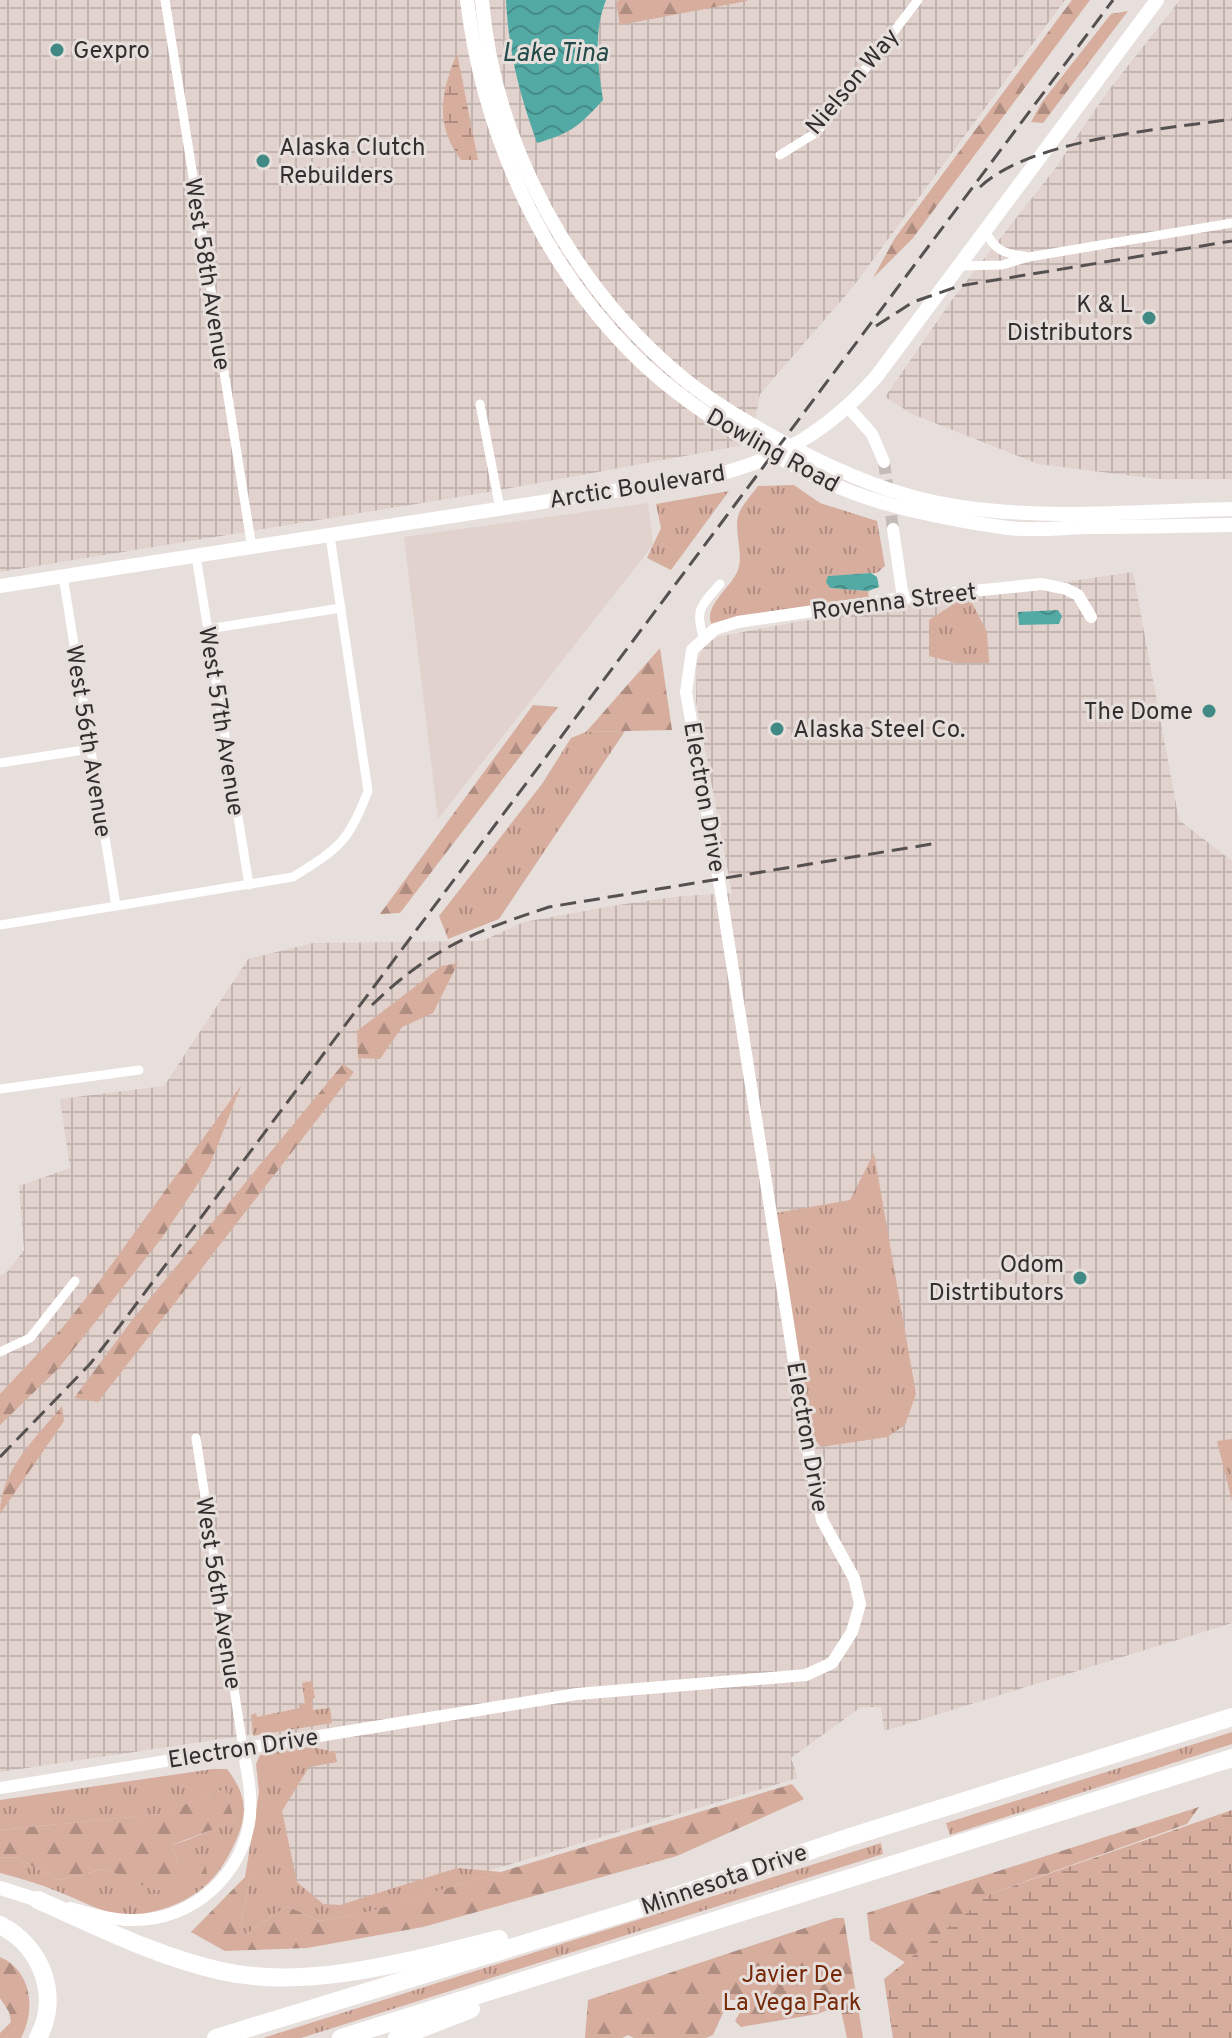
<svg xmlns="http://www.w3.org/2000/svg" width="1232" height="2038" font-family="Overpass,sans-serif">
  <defs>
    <pattern id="industrial-grid" width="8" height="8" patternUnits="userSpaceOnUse" patternTransform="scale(2)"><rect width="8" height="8" fill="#e2d2cd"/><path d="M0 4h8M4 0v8" fill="none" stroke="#c2b5b0"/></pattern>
    <pattern id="grass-tufts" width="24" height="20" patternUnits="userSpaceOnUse" patternTransform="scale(2)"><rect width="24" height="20" fill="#d7ad9e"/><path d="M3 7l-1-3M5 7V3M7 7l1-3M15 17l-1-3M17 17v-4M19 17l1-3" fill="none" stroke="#af8d81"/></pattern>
    <pattern id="forest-firs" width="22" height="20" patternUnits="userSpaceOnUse" patternTransform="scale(2)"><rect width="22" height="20" fill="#d7ad9e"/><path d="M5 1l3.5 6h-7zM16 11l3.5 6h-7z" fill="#af8d81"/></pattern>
    <pattern id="wetland-marsh" width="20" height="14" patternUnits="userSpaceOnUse" patternTransform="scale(2)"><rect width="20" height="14" fill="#d7ad9e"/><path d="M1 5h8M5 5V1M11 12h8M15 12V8" fill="none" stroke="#af8d81"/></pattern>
    <pattern id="water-waves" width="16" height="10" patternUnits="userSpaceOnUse" patternTransform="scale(2)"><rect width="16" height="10" fill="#53aaa5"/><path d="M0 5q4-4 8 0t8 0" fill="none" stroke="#458b87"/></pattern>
  </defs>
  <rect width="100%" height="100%" fill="#e7dfdc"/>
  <path fill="#e2d2cd" d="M648 503 653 545 438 819 404 537Z"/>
  <g fill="url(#industrial-grid)">
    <path d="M0 0H1065L852 288 760 394 750 444 483 493 0 572Z"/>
    <path d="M1180 0H1232V479H1158L1038 464 912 414 885 397 954 297 1054 170 1108 91Z"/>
    <path d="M1133 572 1179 820 1232 861V1623L884 1731 881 1707H861L791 1758 798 1778 334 1917 293 1892 267 1732 0 1772V1276L7 1272 24 1250 19 1186 70 1168 60 1099 164 1086 248 959 313 943 482 941 524 922 618 905 682 896 732 893 696 701 697 661 704 645 717 637 796 622Z"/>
  </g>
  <g fill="url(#grass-tufts)">
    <path d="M794 485 820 503 877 521 885 566 877 573 829 576 830 588 868 591 869 598 737 616 712 625C702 607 731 588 738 570 744 553 733 530 739 513 743 504 752 494 758 486Z"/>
    <path d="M729 491 671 570 647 558 661 528 656 504Z"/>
    <path d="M957 602 972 603 987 632 989 663H956L929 656V620Z"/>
    <path d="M625 731 499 919 448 939 439 916 542 784 571 738 586 732Z"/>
    <path d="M874 1153 916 1394 905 1425 887 1437 821 1447 809 1433 776 1213 850 1200Z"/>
    <path d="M1232 1439V1501L1217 1441Z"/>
    <path d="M312 1681 315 1698 312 1699 313 1710 330 1708 332 1723 253 1736 251 1715 256 1713 257 1717 299 1708V1705L305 1704 302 1683Z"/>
    <path d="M1232 1732V1744L950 1835 946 1823Z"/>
    <path d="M311 1747 335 1752 337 1762 309 1767 282 1811 297 1882 323 1904 340 1905 457 1868 501 1872 369 1912 319 1921 287 1906 245 1935 241 1923 250 1877H245L259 1792 256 1764 260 1755Z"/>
    <path d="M213 1769H227C249 1798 248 1817 232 1849 214 1886 187 1905 147 1913 139 1915 130 1918 123 1916 101 1912 80 1900 59 1892 40 1884 20 1878 0 1873V1858L16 1857 58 1880 105 1869 157 1890 206 1874 178 1863 172 1845C194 1839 213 1828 235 1821L225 1789 161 1814 0 1830V1800Z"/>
    <path d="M881 1843 883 1854 301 2038H263Z"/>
  </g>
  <g fill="url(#forest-firs)">
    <path d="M619 0H747V1L620 25 616 3Z"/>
    <path d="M1072 0H1090L913 238 873 278 895 238Z"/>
    <path d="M1128 11 1043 123 1031 122 1042 102 1111 14Z"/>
    <path d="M660 648 672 730 586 732Z"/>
    <path d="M533 705 558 707 400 913 380 914Z"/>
    <path d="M458 963 433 1013 402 1027 380 1059 358 1058 357 1031 442 966Z"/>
    <path d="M343 1064 354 1072 98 1402 74 1398 133 1319Z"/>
    <path d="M241 1086 209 1167 161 1239 58 1369 0 1425V1394L63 1327 101 1279Z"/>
    <path d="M62 1406 64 1421 0 1514C0 1470 36 1438 62 1406Z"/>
    <path d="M792 1784 804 1799 677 1856 423 1927 307 1948 225 1951 191 1932 245 1877H250L241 1923 245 1935 287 1906 319 1921 368 1912Z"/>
    <path d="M225 1789 235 1821 172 1845 178 1863 205 1862 207 1874 157 1891 105 1869 58 1880 16 1857 0 1858V1830L160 1814Z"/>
    <path d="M1199 1807 1187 1824 990 1894 906 1963 870 1940 867 1913Z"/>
    <path d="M835 1918H844L863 2038H847L840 2006 817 2014 741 2027 735 2021 747 2000H729L713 2035 706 2038H634L628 2035 622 2038H585L588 2000Z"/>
    <path d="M0 1957C32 1971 36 2010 21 2038H0V2033L11 2022 9 2012 0 1998Z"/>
  </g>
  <g fill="url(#wetland-marsh)">
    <path d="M457 53 478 160H461C434 123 441 93 457 53Z"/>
    <path d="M1232 1810V2038H893L884 1979 990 1894Z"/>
  </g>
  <g fill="url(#water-waves)">
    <path d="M506 0H606C593 32 598 67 603 100 579 126 572 133 537 143 519 92 509 55 506 0Z"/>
    <path d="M871 573 877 577 879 587 868 591 830 588 826 582 828 576Z"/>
    <path d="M1058 610 1062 616 1059 624 1019 625 1018 612Z"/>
  </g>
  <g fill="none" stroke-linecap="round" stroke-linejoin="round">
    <path stroke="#c3bcb9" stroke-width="12" stroke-dasharray="12 6" stroke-linecap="butt" d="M884 462 893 529"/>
    <g stroke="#fff" stroke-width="9">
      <path d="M165 0 252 548"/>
      <path d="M780 155 817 132 918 0"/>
      <path d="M985 230C994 250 1004 254 1025 256"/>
      <path d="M959 266 1002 265 1029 257 1232 223"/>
      <path d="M480 404 500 509"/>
      <path d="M196 556 249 885"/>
      <path d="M63 576 116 906"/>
      <path d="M208 629 341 608"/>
      <path d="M704 639C694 609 701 606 720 584"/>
      <path d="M0 763 90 749"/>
      <path d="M0 925 293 877C339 848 348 843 368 791L330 536"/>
      <path d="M0 1089 139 1070"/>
      <path d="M0 1352 30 1338 75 1281"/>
      <path d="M196 1438 243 1748"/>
    </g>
    <g stroke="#fff" stroke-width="12">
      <path d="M848 407 872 434 884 462"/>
      <path d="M893 529 903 598"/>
      <path d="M0 1788 577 1694 806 1675 832 1663 852 1632 860 1604 854 1578 822 1520 807 1445 720 887 686 692 692 650 715 629 738 622 903 598 1042 584 1066 589 1078 595 1091 617"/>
      <path d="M70 1908C90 1913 110 1920 131 1920 191 1922 244 1875 250 1816 252 1792 247 1771 243 1748"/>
    </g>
    <path stroke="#fff" stroke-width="14" d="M0 586 711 476C780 460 829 430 876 377L1157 0"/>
    <g stroke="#fff" stroke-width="14">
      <path d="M467 0C483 133 539 260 634 355 673 394 719 424 767 451 795 466 823 482 854 493 896 509 962 522 1008 528 1033 531 1061 528 1086 527 1135 527 1183 526 1232 525"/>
      <path d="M482 0C494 145 573 288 684 379 716 405 750 424 786 444 841 473 898 498 961 507 1050 520 1142 511 1232 509"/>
      <path d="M0 1888 38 1900"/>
    </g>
    <g stroke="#fff" stroke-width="18">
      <path d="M38 1900C97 1926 157 1957 221 1971 309 1991 412 1960 499 1939"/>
      <path d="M0 1925C41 1946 61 1995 38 2038"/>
      <path d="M216 2038 631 1911 850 1837 1232 1717"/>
      <path d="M341 2038 1232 1758"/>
      <path d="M397 2038 471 2009"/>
    </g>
    <g stroke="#555150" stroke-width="3" stroke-dasharray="16 8" stroke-linecap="butt">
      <path d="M980 187C1033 138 1162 130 1232 119"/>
      <path d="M876 326 913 302 959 286 1232 241"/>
      <path d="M372 1005C430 949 473 932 549 907L938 843"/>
      <path d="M0 1457 90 1364 122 1323 1113 0"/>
    </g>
  </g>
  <g fill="#418985" stroke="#e7dfdc" stroke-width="3">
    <circle cx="57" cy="50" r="8"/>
    <circle cx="263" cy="161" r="8"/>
    <circle cx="1149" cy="318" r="8"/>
    <circle cx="1209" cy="711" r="8"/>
    <circle cx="777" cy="729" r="8"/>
    <circle cx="1080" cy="1278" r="8"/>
  </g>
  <g text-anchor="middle" stroke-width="6" stroke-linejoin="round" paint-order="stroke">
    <g font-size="24" fill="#322f2e" stroke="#e7dfdc" text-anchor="start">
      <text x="73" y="58">Gexpro</text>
      <text x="279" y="155">Alaska Clutch<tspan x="279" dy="28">Rebuilders</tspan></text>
      <text x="1133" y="312" text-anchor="end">K &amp; L<tspan x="1133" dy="28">Distributors</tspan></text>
      <text x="1193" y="719" text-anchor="end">The Dome</text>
      <text x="793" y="737">Alaska Steel Co.</text>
      <text x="1064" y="1272" text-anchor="end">Odom<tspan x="1064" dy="28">Distrtibutors</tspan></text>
    </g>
    <g font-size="24" fill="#322f2e" stroke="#e7dfdc">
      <text transform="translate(852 81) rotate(-50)" y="8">Nielson Way</text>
      <text transform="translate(208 274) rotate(81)" y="8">West 58th Avenue</text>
      <text transform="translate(773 450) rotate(29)" y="8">Dowling Road</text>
      <text transform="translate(637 486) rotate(-9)" y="8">Arctic Boulevard</text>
      <text transform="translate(894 601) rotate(-7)" y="8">Rovenna Street</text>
      <text transform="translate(222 721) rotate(81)" y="8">West 57th Avenue</text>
      <text transform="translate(89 741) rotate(81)" y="8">West 56th Avenue</text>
      <text transform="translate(705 797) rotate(80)" y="8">Electron Drive</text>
      <text transform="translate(808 1437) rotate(80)" y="8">Electron Drive</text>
      <text transform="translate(219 1593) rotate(81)" y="8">West 56th Avenue</text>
      <text transform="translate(243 1748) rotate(-9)" y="8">Electron Drive</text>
      <text transform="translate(724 1879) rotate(-19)" y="8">Minnesota Drive</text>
    </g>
    <g font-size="24" fill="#752909" stroke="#e7dfdc">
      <text x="792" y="1982">Javier De<tspan x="792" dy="28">La Vega Park</tspan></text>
    </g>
    <g font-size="26" font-style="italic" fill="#234b49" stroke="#e7dfdc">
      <text x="555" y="61">Lake Tina</text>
    </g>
  </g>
</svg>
